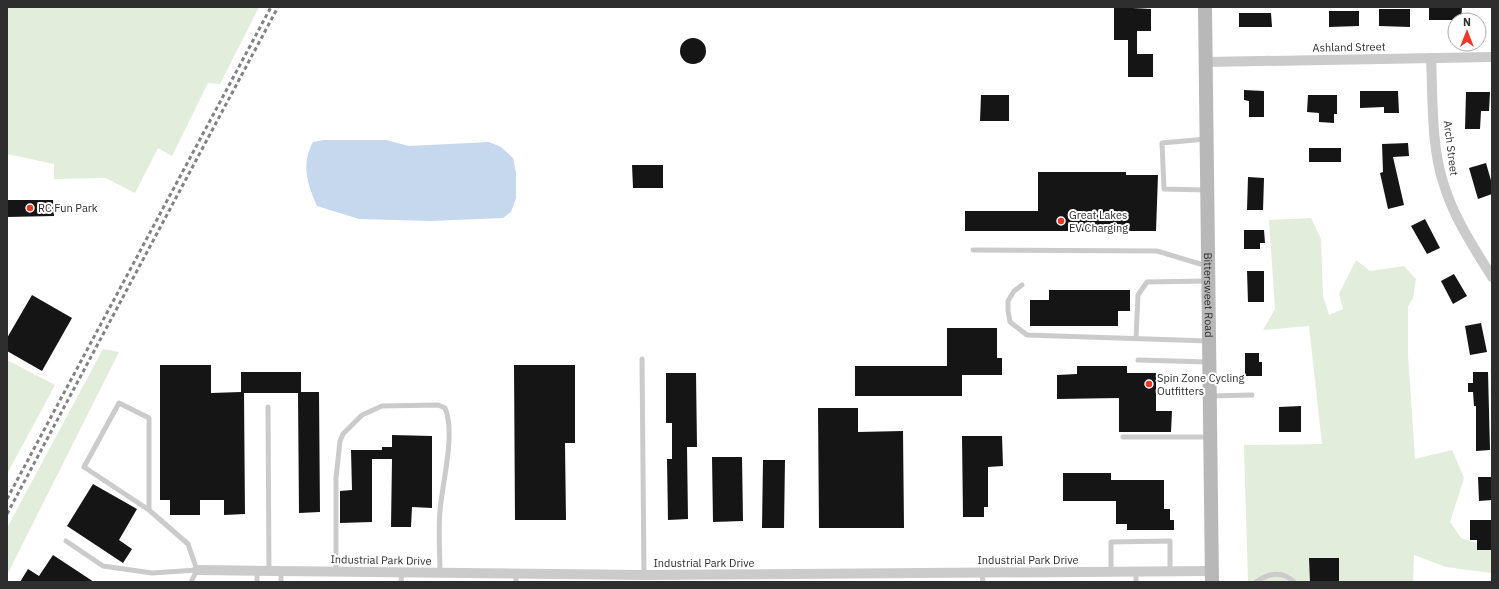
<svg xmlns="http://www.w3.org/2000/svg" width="1499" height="589" font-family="'IBM Plex Sans',sans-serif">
  <rect width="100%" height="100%" fill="#fff"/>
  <g fill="#e2eddb">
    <path d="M7 7H259L220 84 208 83 172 156 158 148 135 193 106 178 54 179V164L7 154Z"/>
    <path d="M1311 218 1321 239 1323 296 1329 315 1343 309 1339 294 1356 260 1370 271 1404 266 1416 279 1413 298 1408 306V355L1415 459 1452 450 1464 478 1450 522 1461 538 1486 546H1492V573L1446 567 1414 555 1413 582H1248L1244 445 1322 444 1309 326 1263 330 1275 309 1269 220Z"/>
    <path d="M103 349 119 352 7 575V528Z"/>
    <path d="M7 360 55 385 7 474Z"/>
  </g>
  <path fill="#c6d8ee" d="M324 140H386L409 146 489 142 501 147 513 158 516 172V198L511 212 503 218 430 221 359 219 317 206C307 183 301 165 313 142Z"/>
  <g fill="#151515">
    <path d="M1114 7 1151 9V31H1137V54H1153V77H1128V40H1114Z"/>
    <path d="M1429 7H1462L1461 20H1429Z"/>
    <path d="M1379 9H1410V27L1379 26Z"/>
    <path d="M1329 11H1359V26L1329 27Z"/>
    <path d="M1239 13H1271L1272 27H1239Z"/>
    <circle cx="693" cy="51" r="13"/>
    <path d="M1244 90 1264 91V117H1249V101L1244 100Z"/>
    <path d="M1360 91H1398L1399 113H1384V107L1360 108Z"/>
    <path d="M1466 92H1490L1489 111H1481L1480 129H1465Z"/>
    <path d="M981 95H1009V121H980Z"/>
    <path d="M1308 95H1337V114H1334V123L1319 122V113L1307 112Z"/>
    <path d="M1408 143 1409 156 1393 157 1404 205 1388 209 1380 173 1383 172 1382 144Z"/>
    <rect x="1309" y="148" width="32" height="14"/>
    <path d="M1486 163 1492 184V194L1478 199 1469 168Z"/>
    <path d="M632 165H663V188H633Z"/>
    <path d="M1038 172H1126V175H1158L1156 231H965V211H1038Z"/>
    <path d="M1248 177 1264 178 1263 210H1247Z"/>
    <path d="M7 200H53L54 216 7 217Z"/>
    <path d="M1425 219 1440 248 1427 254 1411 226Z"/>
    <path d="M1244 230H1264L1265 243H1260V249H1244Z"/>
    <path d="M1247 271H1264V302H1248Z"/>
    <path d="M1454 274 1467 296 1453 304 1441 281Z"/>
    <path d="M1049 290H1130V311H1118V326H1030V300H1049Z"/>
    <path d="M32 295 72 318 42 371 7 351V338Z"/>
    <path d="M1481 323 1487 352 1470 355 1465 326Z"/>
    <path d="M947 328H997V358H1002V375H962V396H855V366H947Z"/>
    <path d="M1245 353H1259V362H1262V376H1245Z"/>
    <path d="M160 365H211V393L241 392V372H301V392H319L320 512 299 513 298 393H244L245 514 224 515V500H200V515H170V500H160Z"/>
    <path d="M514 365H575V443H565L566 520H515Z"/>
    <path d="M1077 366H1127V373H1156V411H1172L1171 432H1119V398L1057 399V375L1077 374Z"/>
    <path d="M1473 372H1488L1490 450 1476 451V406H1474L1473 392H1468V383H1473Z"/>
    <path d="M666 373H696L697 447H687L688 519 668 520 667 459H672V423H666Z"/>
    <path d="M1301 406V432H1279V407Z"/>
    <path d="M818 408H858V432L903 431 904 528H819Z"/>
    <path d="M392 435 432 436V508L412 507 411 527H391L392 459H372V522L340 523V491L352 490 351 450H382V447H392Z"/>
    <path d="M962 436H1002L1003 466 988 467V507H984V517H963Z"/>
    <path d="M712 457H742L743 521 713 522Z"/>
    <path d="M763 460H785L784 528H762Z"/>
    <path d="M1063 473H1111V480H1164V509H1170V520H1174V530H1127V524H1116V501H1063Z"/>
    <path d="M1478 477H1492V500L1479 501Z"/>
    <path d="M93 484 137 509 119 540 132 549 123 563 67 526Z"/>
    <path d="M1470 520H1492V550H1477V540H1470Z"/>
    <path d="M53 555 94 582H20L28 569 39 576Z"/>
    <path d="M1309 558H1339V582H1310Z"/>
  </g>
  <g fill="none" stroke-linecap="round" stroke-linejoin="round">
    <g stroke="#cbcbcb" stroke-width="5">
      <path d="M1206 139 1162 143 1164 189 1206 190"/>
      <path d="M973 250 1157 251 1207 266"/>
      <path d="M1022 285 1014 291 1008 301V311L1010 322 1027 335 1208 341"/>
      <path d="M1136 338 1138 295 1147 282 1207 281"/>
      <path d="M642 359 644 575"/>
      <path d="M1138 360 1208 362"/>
      <path d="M1211 396 1252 395"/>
      <path d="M268 407 269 571"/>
      <path d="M1123 437H1209"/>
      <path d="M149 510V418L119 403 84 467 149 510 188 544 197 570 191 582"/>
      <path d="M66 541 103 566 152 573 197 570"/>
      <path d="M257 571V582"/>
      <path d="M281 571V582"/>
      <path d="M336 572V478L340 441 343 434 362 415 382 406 438 405 445 408C456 434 442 483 440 511 438 532 440 553 440 573"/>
      <path d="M1111 572V542L1170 541V571"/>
      <path d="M1136 572V582"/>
      <path d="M982 573 983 582"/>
      <path d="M516 574V582"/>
      <path d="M401 582 402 572"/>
      <path d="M1256 582C1269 573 1282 570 1294 582"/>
    </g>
    <g stroke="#cbcbcb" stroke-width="10">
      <path d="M1431 58C1433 99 1431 147 1444 185 1454 218 1474 248 1492 277"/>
      <path d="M1206 62 1492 57"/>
      <path d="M197 570 644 575 1212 571"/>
    </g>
    <path stroke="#b8b8b8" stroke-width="14" id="s1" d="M1205 7 1212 582"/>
    <g stroke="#838383" stroke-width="3" stroke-dasharray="4 3" stroke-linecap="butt">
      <path d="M7 499 271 7"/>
      <path d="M7 514 278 7"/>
    </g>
  </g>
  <g fill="#f03626" stroke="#fff" stroke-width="1.5">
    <circle cx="30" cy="208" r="4"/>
    <circle cx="1061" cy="221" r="4"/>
    <circle cx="1149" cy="384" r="4"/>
  </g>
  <g text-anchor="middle" stroke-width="4" stroke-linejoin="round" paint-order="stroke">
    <g font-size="11" fill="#2e2e2e" stroke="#fff">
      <text transform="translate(1349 47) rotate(-1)" y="4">Ashland Street</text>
      <text transform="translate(1451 148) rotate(83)" y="4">Arch Street</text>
      <text dy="4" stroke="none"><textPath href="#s1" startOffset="288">Bittersweet Road</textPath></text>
      <text transform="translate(381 560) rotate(1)" y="4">Industrial Park Drive</text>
      <text x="1028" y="564">Industrial Park Drive</text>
      <text x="704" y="567">Industrial Park Drive</text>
    </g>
    <g font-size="11" fill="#2e2e2e" stroke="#fff" text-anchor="start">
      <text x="38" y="212">RC Fun Park</text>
      <text x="1069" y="219">Great Lakes<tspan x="1069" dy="13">EV Charging</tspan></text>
      <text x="1157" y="382">Spin Zone Cycling<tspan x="1157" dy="13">Outfitters</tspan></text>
    </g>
  </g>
  <rect width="1499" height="589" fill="none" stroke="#2e2e2e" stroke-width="16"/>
  <g transform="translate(1467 32)"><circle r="19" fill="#ffffff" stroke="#ababab"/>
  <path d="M0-3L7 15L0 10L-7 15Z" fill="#f03626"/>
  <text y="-6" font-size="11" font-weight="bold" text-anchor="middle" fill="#2e2e2e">N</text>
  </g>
</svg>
